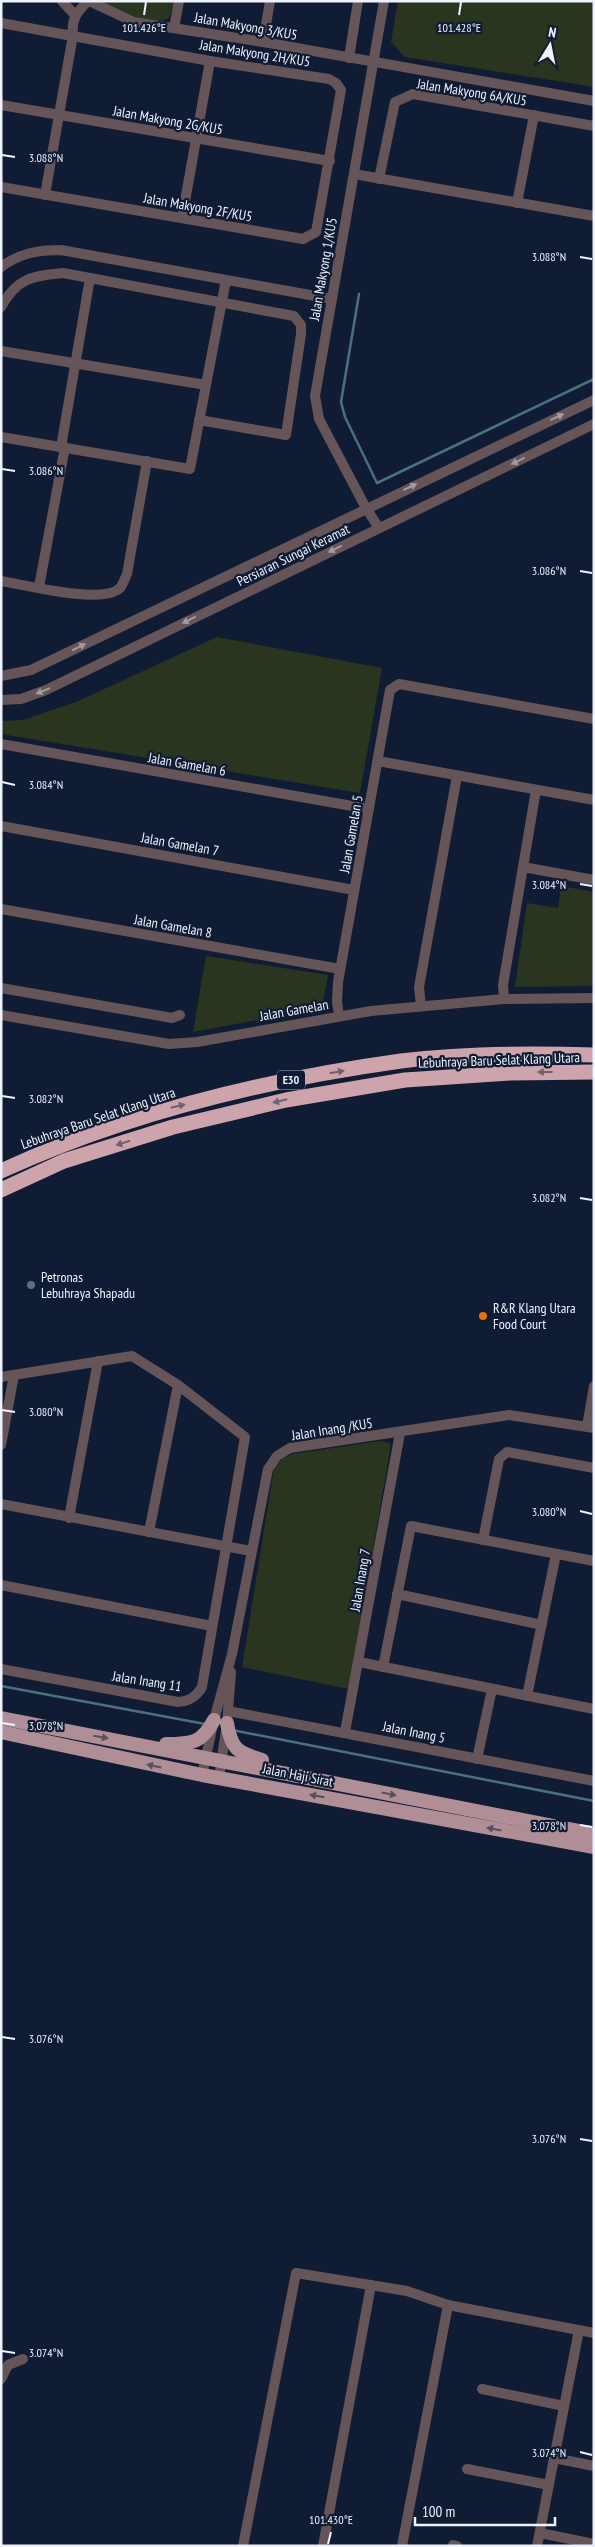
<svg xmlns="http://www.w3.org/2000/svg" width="595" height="2547" font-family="'PT Sans Narrow',sans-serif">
  <rect width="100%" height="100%" fill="#101c33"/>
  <g fill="#29351f">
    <path d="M101 1H175L169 18C150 27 118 10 101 1Z"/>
    <path d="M398 1H594V87L405 57 391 42Z"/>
    <path d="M217 637 382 668 360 793 1 734V721L23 720 76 702Z"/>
    <path d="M561 886 594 892V986L515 987 527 903 558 908Z"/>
    <path d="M206 956 328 975 322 1008 193 1032Z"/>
    <path d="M380 1441 390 1443V1450L349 1689 242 1667 274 1468 282 1459 292 1454Z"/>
  </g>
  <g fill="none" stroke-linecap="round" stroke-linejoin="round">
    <g stroke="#4b707e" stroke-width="2.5">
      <path d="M359 294 341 402 345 417 377 483 594 379"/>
      <path d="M1 1686 205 1724"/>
      <path d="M232 1730 594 1801"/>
    </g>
    <g stroke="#655558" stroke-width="10">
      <path d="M62 1 75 15"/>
      <path d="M89 1 134 22 263 42 594 101"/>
      <path d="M1 23 210 61 329 79 336 83 341 90 316 232 303 239 1 187"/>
      <path d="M174 28 179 1"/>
      <path d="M263 42 270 1"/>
      <path d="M349 58 358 1"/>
      <path d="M1 105 330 161"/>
      <path d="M354 174 594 216"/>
      <path d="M379 179 395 102 413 94 594 126"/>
      <path d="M45 195 73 35C71 19 77 12 88 1"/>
      <path d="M517 203 534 115"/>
      <path d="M182 218 210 61"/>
      <path d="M1 267C20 253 38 250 61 250L332 299"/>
      <path d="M1 307C17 278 32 276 63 273L294 316 301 325V334L286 435 199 420"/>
      <path d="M1 351 206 385"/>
      <path d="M1 437 190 469 226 280"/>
      <path d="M61 447 90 278"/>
      <path d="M379 528 366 508 319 419 315 396 384 1"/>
      <path d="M1 581C25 585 103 605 120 588 123 585 125 578 127 574L147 461"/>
      <path d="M39 587 65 447"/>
      <path d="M1 676 31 670 594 400"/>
      <path d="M1 700 21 699 46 690 594 424"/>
      <path d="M1 744 369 809"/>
      <path d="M378 761 594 800"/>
      <path d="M1 826 354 890"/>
      <path d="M523 867 594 880"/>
      <path d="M1 909 340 969"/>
      <path d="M1 988 161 1016 172 1018 180 1015"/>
      <path d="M504 999 503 985 536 790"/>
      <path d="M421 1006 419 987 457 776"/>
      <path d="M1 1015 169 1044 197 1042 371 1011 504 999 594 998"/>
      <path d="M339 1016 337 1002 338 982 390 690 399 684 594 719"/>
      <path d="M1 1377 132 1356 178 1385 245 1437 202 1687C197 1696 188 1702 178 1702L1 1669"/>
      <path d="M587 1426 594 1386"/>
      <path d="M1 1445 14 1375"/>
      <path d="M1 1504 251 1551"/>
      <path d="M69 1518 98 1361"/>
      <path d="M149 1532 178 1385"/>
      <path d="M483 1540 499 1459 507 1452 594 1468"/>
      <path d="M1 1585 212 1626"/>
      <path d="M397 1594 542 1625"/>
      <path d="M359 1662 594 1709"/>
      <path d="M383 1667 411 1526 594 1561"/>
      <path d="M527 1696 556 1554"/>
      <path d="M228 1711 594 1781"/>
      <path d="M345 1732 400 1433"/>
      <path d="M477 1759 492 1689"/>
      <path d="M202 1775 214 1720 232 1654 268 1469 277 1456 290 1448 509 1415 594 1428"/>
      <path d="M219 1778 227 1723 231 1672"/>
      <path d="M1 2379 8 2365 23 2359"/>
      <path d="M482 2389 564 2406"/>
      <path d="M554 2458 594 2466"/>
      <path d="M467 2469 549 2485"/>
      <path d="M540 2533 594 2544"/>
      <path d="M453 2545 457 2546"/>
      <path d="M243 2546 296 2273 407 2291 448 2305 594 2333"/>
      <path d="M323 2546 371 2285"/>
      <path d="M402 2546 448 2305"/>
      <path d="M537 2546 579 2330"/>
    </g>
    <g stroke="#b08e95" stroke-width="14">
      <path d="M1 1718 594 1834"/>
      <path d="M227 1723C231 1748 237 1753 262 1760"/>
      <path d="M1 1732 202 1775 594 1847"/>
      <path d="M166 1744C192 1744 202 1743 214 1720"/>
    </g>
    <g stroke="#cda4ac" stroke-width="15">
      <path d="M1 1171C127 1113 264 1080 401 1061 465 1053 530 1053 594 1055"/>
      <path d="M1 1190 64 1161 173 1127 286 1100 405 1080 510 1073 594 1072"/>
    </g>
  </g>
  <defs><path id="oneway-solid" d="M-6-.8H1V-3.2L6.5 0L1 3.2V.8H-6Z" transform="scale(1.25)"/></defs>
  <g fill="#a29ca2">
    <use href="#oneway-solid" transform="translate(557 417) rotate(-25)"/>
    <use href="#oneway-solid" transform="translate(518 461) rotate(154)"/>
    <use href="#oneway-solid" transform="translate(410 487) rotate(-25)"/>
    <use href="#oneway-solid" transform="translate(335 549) rotate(154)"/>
    <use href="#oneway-solid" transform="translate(189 620) rotate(154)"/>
    <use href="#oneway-solid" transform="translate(79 647) rotate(-26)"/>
    <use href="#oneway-solid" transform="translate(43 691) rotate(158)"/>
  </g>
  <g fill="#6e6070">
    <use href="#oneway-solid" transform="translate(337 1072) rotate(-10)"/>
    <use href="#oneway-solid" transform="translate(545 1072) rotate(180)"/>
    <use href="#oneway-solid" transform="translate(280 1101) rotate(167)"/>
    <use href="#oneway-solid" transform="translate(178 1106) rotate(-13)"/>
    <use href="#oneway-solid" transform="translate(123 1143) rotate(162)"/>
  </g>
  <g fill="#584f5f">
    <use href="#oneway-solid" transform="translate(101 1737) rotate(10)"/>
    <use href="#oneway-solid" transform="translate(154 1766) rotate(-168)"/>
    <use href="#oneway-solid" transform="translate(389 1794) rotate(11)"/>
    <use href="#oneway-solid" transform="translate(317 1796) rotate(-170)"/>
    <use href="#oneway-solid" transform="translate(494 1829) rotate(-169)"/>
  </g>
  <path fill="none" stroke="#edf2fd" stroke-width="2" d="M144 15 146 2M459 15 461 2M2 155 15 157M580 257 592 259M2 469 15 471M580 571 592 573M2 782 15 785M580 884 592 886M2 1096 15 1098M580 1198 592 1200M2 1410 15 1412M580 1511 592 1514M2 1723 15 1725M580 1825 592 1827M2 2037 15 2039M580 2139 592 2141M2 2351 15 2353M580 2452 592 2455M328 2544 331 2532"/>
  <circle fill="#5c6f8a" stroke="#101c33" stroke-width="2" cx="31" cy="1285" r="5"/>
  <circle fill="#e8710a" stroke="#101c33" stroke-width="2" cx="483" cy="1316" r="5"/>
  <g text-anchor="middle" stroke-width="4.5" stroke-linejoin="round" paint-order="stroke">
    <rect fill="#101c33" stroke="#abb2c0" stroke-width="1" x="277" y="1070.5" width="28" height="19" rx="4"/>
    <g font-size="12" font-weight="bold" fill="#edf2fd">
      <text x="291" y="1084">E30</text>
    </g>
    <g font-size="14" fill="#edf2fd" stroke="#101c33">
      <text transform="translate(246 26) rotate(10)" y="5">Jalan Makyong 3/KU5</text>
      <text transform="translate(255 53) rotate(9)" y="5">Jalan Makyong 2H/KU5</text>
      <text transform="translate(472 92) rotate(9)" y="5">Jalan Makyong 6A/KU5</text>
      <text transform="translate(168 120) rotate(10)" y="5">Jalan Makyong 2G/KU5</text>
      <text transform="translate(198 207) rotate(10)" y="5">Jalan Makyong 2F/KU5</text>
      <text transform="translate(323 269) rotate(-80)" y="5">Jalan Makyong 1/KU5</text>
      <text transform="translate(293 555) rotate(-26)" y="5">Persiaran Sungai Keramat</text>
      <text transform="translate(187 764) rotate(10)" y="5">Jalan Gamelan 6</text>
      <text transform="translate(351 834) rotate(-80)" y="5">Jalan Gamelan 5</text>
      <text transform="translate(180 844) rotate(10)" y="5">Jalan Gamelan 7</text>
      <text transform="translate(173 926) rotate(10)" y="5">Jalan Gamelan 8</text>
      <text transform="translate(294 1010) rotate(-10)" y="5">Jalan Gamelan</text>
      <text transform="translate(499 1060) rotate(-2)" y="5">Lebuhraya Baru Selat Klang Utara</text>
      <text transform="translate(98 1118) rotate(-19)" y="5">Lebuhraya Baru Selat Klang Utara</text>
      <text transform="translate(332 1429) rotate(-9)" y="5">Jalan Inang /KU5</text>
      <text transform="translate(360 1580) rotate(-80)" y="5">Jalan Inang 7</text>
      <text transform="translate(147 1681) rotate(9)" y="5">Jalan Inang 11</text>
      <text transform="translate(414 1732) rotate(11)" y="5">Jalan Inang 5</text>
      <text transform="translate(298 1775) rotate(11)" y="5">Jalan Haji Sirat</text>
    </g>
    <g font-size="14" fill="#edf2fd" stroke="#101c33" text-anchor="start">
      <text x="41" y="1282">Petronas<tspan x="41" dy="16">Lebuhraya Shapadu</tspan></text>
      <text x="493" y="1313">R&amp;R Klang Utara<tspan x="493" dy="16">Food Court</tspan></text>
    </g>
  </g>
  <g font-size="12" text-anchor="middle" fill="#edf2fd" stroke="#101c33" stroke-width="4.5" stroke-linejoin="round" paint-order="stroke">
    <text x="144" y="32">101.426°E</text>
    <text x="459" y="32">101.428°E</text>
    <text x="46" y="162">3.088°N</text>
    <text x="549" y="261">3.088°N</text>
    <text x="46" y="475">3.086°N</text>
    <text x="549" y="575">3.086°N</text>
    <text x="46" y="789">3.084°N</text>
    <text x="549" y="889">3.084°N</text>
    <text x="46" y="1103">3.082°N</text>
    <text x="549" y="1202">3.082°N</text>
    <text x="46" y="1416">3.080°N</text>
    <text x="549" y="1516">3.080°N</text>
    <text x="46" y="1730">3.078°N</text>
    <text x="549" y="1830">3.078°N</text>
    <text x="46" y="2043">3.076°N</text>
    <text x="549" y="2143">3.076°N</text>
    <text x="46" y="2357">3.074°N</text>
    <text x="549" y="2457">3.074°N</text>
    <text x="331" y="2524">101.430°E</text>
  </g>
  <rect width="595" height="2547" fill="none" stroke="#edf2fd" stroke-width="5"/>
  <g transform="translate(550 45) rotate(10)" stroke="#101c33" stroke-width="4" paint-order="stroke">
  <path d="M0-4L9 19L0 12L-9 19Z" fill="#edf2fd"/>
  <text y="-8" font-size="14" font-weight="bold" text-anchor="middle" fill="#edf2fd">N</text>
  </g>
  <path d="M415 2517v8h140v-8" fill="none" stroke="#edf2fd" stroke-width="2.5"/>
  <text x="422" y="2517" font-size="15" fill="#edf2fd" stroke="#101c33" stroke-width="4" paint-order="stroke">100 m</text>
</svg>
